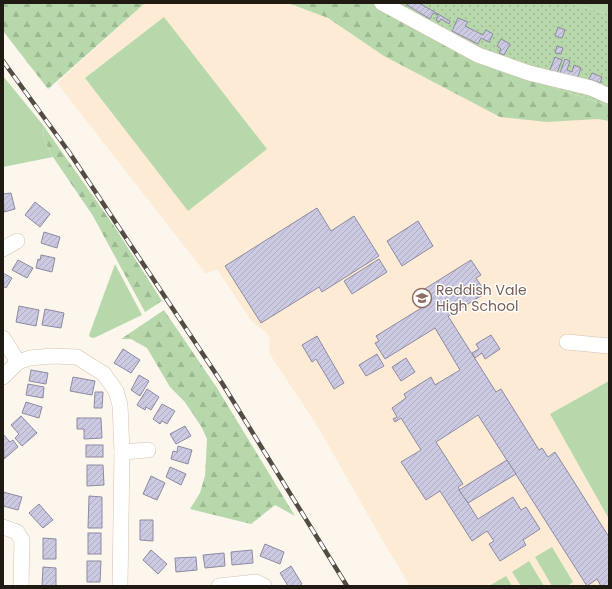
<svg xmlns="http://www.w3.org/2000/svg" width="612" height="589" font-family="Poppins,sans-serif">
  <defs>
    <pattern id="forest-firs" width="22" height="20" patternUnits="userSpaceOnUse"><rect width="22" height="20" fill="#b7d8ab"/><path d="M5 1l3.5 6h-7zM16 11l3.5 6h-7z" fill="#9db992"/></pattern>
    <pattern id="garden-dots" width="8" height="8" patternUnits="userSpaceOnUse"><rect width="8" height="8" fill="#b7d8ab"/><path d="M2 2h.1M6 6h.1" fill="none" stroke="#9db992" stroke-width="1.8" stroke-linecap="round"/></pattern>
    <pattern id="building-hatch" width="6" height="6" patternUnits="userSpaceOnUse"><rect width="6" height="6" fill="#cccae2"/><path d="M-1 1l2-2M0 6l6-6M5 7l2-2" fill="none" stroke="#afadc1"/></pattern>
  </defs>
  <rect width="100%" height="100%" fill="#fcf6ed"/>
  <path fill="#fdebd5" d="M145 3H288L328 18 384 56 500 117 598 119 609 121V586H410L380 536 318 427 269 353 270 339 266 332 252 322 217 269 206 274 57 83Z"/>
  <g fill="#b7d8ab">
    <path d="M570 3H609V14Z"/>
    <path d="M164 17 267 149 188 211 85 78Z"/>
    <path d="M3 76 43 125 44 140 53 157 3 167Z"/>
    <path d="M115 264 142 315 94 338 90 337 89 335Z"/>
    <path d="M609 381V519L550 414Z"/>
    <path d="M552 547 573 582 567 586H552L535 557Z"/>
    <path d="M529 561 544 586H521L512 572Z"/>
    <path d="M506 576 512 586H489Z"/>
  </g>
  <g fill="url(#forest-firs)">
    <path d="M3 3H145L48 89 3 31Z"/>
    <path d="M288 3H375L481 63 609 106V121L598 119 547 122 500 117 384 56 328 18Z"/>
    <path d="M43 125 114 226 162 301 145 312 93 216 53 157 44 140Z"/>
    <path d="M164 310 217 388 295 516 275 505 251 524 190 509 200 493 205 476 207 439 202 428 193 414 184 401 170 387 147 348 131 339H121Z"/>
  </g>
  <path fill="url(#garden-dots)" d="M375 3H570L609 14V106L481 63Z"/>
  <g fill="url(#building-hatch)" stroke="#8d8aa1">
    <path d="M408 3H419L450 21 449 24 441 19 439 22 436 20 438 15 433 13 430 19 407 5Z"/>
    <path d="M458 18 468 22 465 26 483 35 486 30 493 34 489 42 481 38 478 44 452 31Z"/>
    <path d="M558 27 565 30 562 38 555 36Z"/>
    <path d="M501 39 510 44 504 55 499 53 501 49 497 46Z"/>
    <path d="M557 46 563 48 561 54 555 53Z"/>
    <path d="M555 57 562 60 557 73 550 70Z"/>
    <path d="M565 59 570 61 567 70 572 72 574 65 581 68 577 79 560 73Z"/>
    <path d="M592 73 602 77 600 83 589 79Z"/>
    <path d="M11 193 15 209 4 212 3 194Z"/>
    <path d="M35 202 50 214 40 227 25 215Z"/>
    <path d="M317 208 331 231 354 216 379 256 322 292 319 287 261 323 225 266Z"/>
    <path d="M418 221 433 246 402 266 387 241Z"/>
    <path d="M44 232 60 237 57 248 41 243Z"/>
    <path d="M41 255 55 258 52 272 36 268 38 259 40 260Z"/>
    <path d="M379 259 387 272 352 294 344 281Z"/>
    <path d="M18 260 33 268 27 278 12 270Z"/>
    <path d="M471 260 481 275 476 278 486 293 448 316 496 392 501 389 539 450 542 448 548 457 555 452 609 537V586H601L597 579 587 586 478 415 436 442 463 484 458 487 478 519 513 497 521 510 526 507 540 529 523 540 526 545 500 561 489 544 494 541 487 531 472 541 440 491 426 500 401 462 421 450 401 418 395 422 393 419 397 417 392 408 406 398 404 394 431 377 435 385 460 370 435 328 385 359 375 343 379 341 376 336 423 307 415 295Z"/>
    <path d="M3 273 12 278 6 288 3 286Z"/>
    <path d="M19 306 39 310 36 326 16 322Z"/>
    <path d="M45 309 64 313 61 328 42 325Z"/>
    <path d="M491 335 500 349 485 359 482 353 475 358 472 353 479 349 476 344Z"/>
    <path d="M317 336 344 383 334 389 316 359 312 362 302 345Z"/>
    <path d="M123 349 140 360 131 373 114 363Z"/>
    <path d="M377 354 384 366 366 376 359 365Z"/>
    <path d="M406 358 415 372 401 381 392 367Z"/>
    <path d="M31 370 48 373 46 384 29 381Z"/>
    <path d="M139 375 149 381 140 396 131 390Z"/>
    <path d="M73 377 95 381 92 395 70 391Z"/>
    <path d="M28 384 44 387 43 398 26 395Z"/>
    <path d="M147 389 159 397 151 410 146 407 145 410 137 405Z"/>
    <path d="M95 392H103L102 408H94Z"/>
    <path d="M26 402 42 407 39 418 22 413Z"/>
    <path d="M162 404 175 411 167 424 162 421 160 424 153 419Z"/>
    <path d="M21 416 37 433 22 446 15 438 19 434 11 425Z"/>
    <path d="M77 418H101L102 438 84 439V429H77Z"/>
    <path d="M185 426 191 436 176 444 170 434Z"/>
    <path d="M3 434 10 442 13 440 18 447 4 459Z"/>
    <rect x="86" y="445" width="17" height="12"/>
    <path d="M178 446 192 450 188 464 171 459 173 451 177 452Z"/>
    <path d="M507 460 516 474 468 503 459 490Z"/>
    <path d="M87 465H103L104 485 87 486Z"/>
    <path d="M170 467 186 474 181 485 166 477Z"/>
    <path d="M151 476 165 483 157 500 143 494Z"/>
    <path d="M3 492 22 497 18 510 3 506Z"/>
    <path d="M89 496 102 497V528H88Z"/>
    <path d="M39 504 53 520 43 528 29 513Z"/>
    <path d="M140 520H153V541L140 540Z"/>
    <rect x="88" y="533" width="13" height="21"/>
    <path d="M43 538 56 539V559H43Z"/>
    <path d="M265 544 284 552 280 564 260 556Z"/>
    <path d="M151 550 167 564 158 574 143 560Z"/>
    <path d="M252 550 253 563 232 565 231 552Z"/>
    <path d="M224 553 225 566 205 568 203 555Z"/>
    <path d="M196 557 197 570 176 572 175 558Z"/>
    <path d="M87 561H101L100 582H87Z"/>
    <path d="M291 566 302 584 299 586H288L280 573Z"/>
    <path d="M43 567 56 568V586H42Z"/>
  </g>
  <g fill="none" stroke-linecap="round" stroke-linejoin="round">
    <g stroke="#d3c3af" stroke-width="16">
      <g id="minor">
        <path d="M382 3 478 55 529 73 591 88 609 96"/>
        <path d="M3 249 17 241"/>
        <path d="M3 338 18 362"/>
        <path d="M567 342 609 346"/>
        <path d="M3 377 18 362 30 358 52 356 77 357 104 374 116 391 120 405 122 452 120 586"/>
        <path d="M122 452 148 450"/>
        <path d="M3 527 17 532 22 540 21 586"/>
        <path d="M219 586 256 582 264 586"/>
      </g>
    </g>
    <use href="#minor" stroke="#fff" stroke-width="15"/>
    <g stroke="#524c44" stroke-width="4.5">
      <path id="rail" d="M3 61 69 152 222 383 347 586"/>
    </g>
    <use href="#rail" stroke="#fff" stroke-width="3" stroke-dasharray="9" stroke-linecap="butt"/>
  </g>
  <defs>
    <g id="school-ring" transform="scale(1)"><circle r="9.5" fill="#fff" stroke="#8d6e63" stroke-width="1.5"/><path d="M0-5L7-2L0 1L-7-2ZM-4 1L0 2.5L4 1V4Q0 6-4 4Z" fill="#8d6e63"/></g>
  </defs>
  <g fill-rule="evenodd">
    <use href="#school-ring" x="422" y="298"/>
  </g>
  <g text-anchor="middle" stroke-width="3" stroke-linejoin="round" paint-order="stroke">
    <g font-size="14" fill="#785e54" stroke="#fff" text-anchor="start">
      <text x="436" y="295">Reddish Vale<tspan x="436" dy="16">High School</tspan></text>
    </g>
  </g>
  <rect width="612" height="589" fill="none" stroke="#1f1a12" stroke-width="8"/>
</svg>
